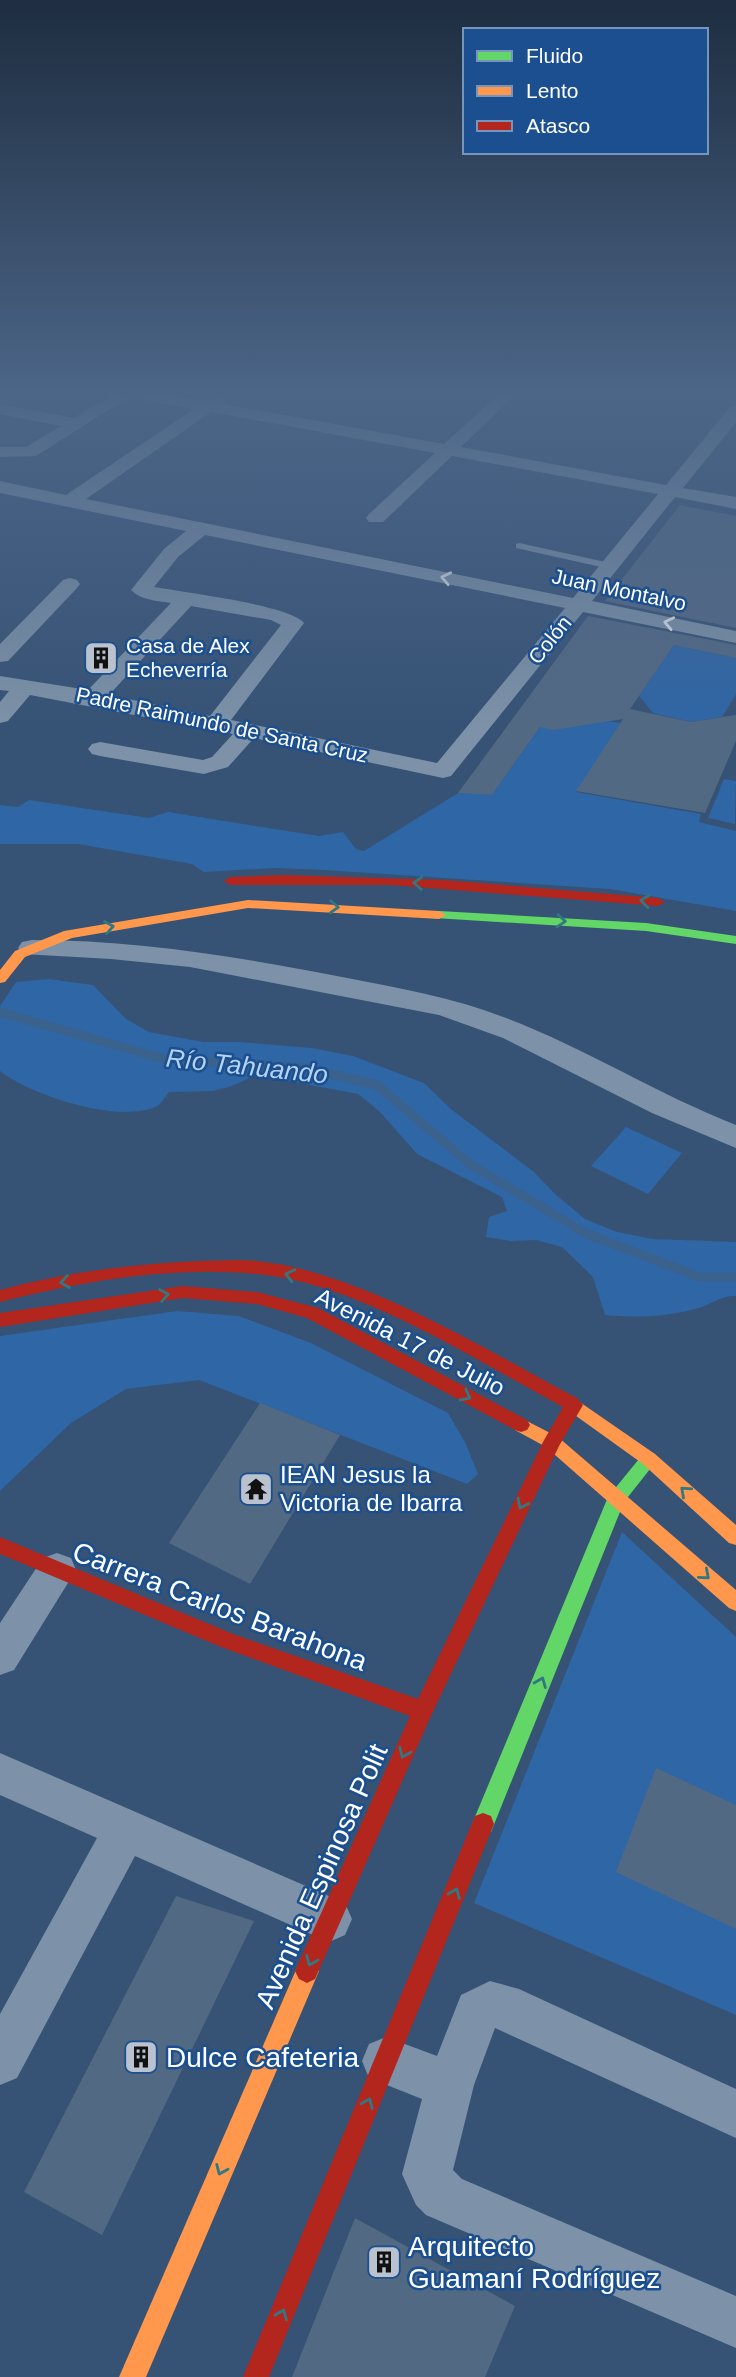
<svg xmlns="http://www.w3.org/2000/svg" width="736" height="2377" font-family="Helvetica,sans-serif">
  <rect width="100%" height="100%" fill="#365274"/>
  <g fill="#2f66a5">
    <path d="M674 645 736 658V694L722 717 691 722 653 713 639 696Z"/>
    <path d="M609 721 621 723 576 792 701 814 699 822 736 831V911L610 889 324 870 276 868 204 872 192 864 78 844H0V805L18 807 29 800 149 818 168 812 319 836 343 832 356 849 364 851 458 793 492 795 540 727Z"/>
    <path d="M724 779 736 781 735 824 708 818Z"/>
    <path d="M49 979 93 985 126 1019 149 1032 204 1042H240L312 1048 353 1056 424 1083 452 1110 534 1172 555 1194 585 1219 617 1232 653 1239 736 1242V1296C723 1295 712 1304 699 1308 668 1317 637 1318 605 1315L593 1277 562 1247 536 1240 512 1241 486 1237 489 1217 507 1211 502 1197 417 1154 380 1112 358 1094 256 1075 232 1086 213 1091 169 1092C166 1096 162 1102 159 1105 124 1126 29 1095 0 1071V1006L16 982Z"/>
    <path d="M626 1127 682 1153 648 1194 591 1166Z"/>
    <path d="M177 1311 239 1316 311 1343 448 1413 466 1444 478 1474 467 1484 199 1380 126 1389 71 1423 0 1491V1336Z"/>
    <path d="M622 1532 736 1637V2015L474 1903Z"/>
  </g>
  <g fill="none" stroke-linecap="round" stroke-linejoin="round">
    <path stroke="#3b618d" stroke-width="9" d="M0 1012 164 1059 306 1068 377 1085 471 1165 585 1233 699 1277H736"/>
  </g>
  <g fill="#526984">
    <path d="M680 505 736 516V628L605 601Z"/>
    <path d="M588 616 736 645V658L674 645 630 709 691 722 736 715V741L705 813 576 791 627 713 623 719 553 730 540 727 492 795 458 793Z"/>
    <path d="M260 1403 340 1435 250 1584 169 1543Z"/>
    <path d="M656 1768 736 1805V1929L616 1872Z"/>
    <path d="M176 1896 254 1921 102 2235 24 2192Z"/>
    <path d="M355 2218 515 2306 485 2377H292Z"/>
  </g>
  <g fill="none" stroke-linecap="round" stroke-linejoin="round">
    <path fill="#7d92a8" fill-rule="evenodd" d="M519 543 610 563 615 566 610 569 516 548V544Z"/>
    <g fill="#7d92a8" fill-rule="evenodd">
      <path d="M113 395H132L36 456 0 457V447H26L61 426 0 414V404L74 418Z"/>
      <path d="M137 395H170L205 401 218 395 226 400 223 404 444 444 498 395H515L461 447 666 485 730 407 736 406V422L683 488 736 497V509L675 497 592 601 736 631V643L583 612 451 776 443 778 254 738 228 767 204 774 100 756 92 754 88 749 92 744 100 742 203 760 212 757 233 734 30 695 8 721 0 723V702L9 691 0 690V676L88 690 171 603C158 601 140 600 131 590L164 549 186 531 0 493V481L66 495 194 409 145 400ZM211 412 435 453 369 514 366 518 369 522H383L452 456 658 494 573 598 86 499ZM205 535 565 608 437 763 231 720 304 623C291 605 181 592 154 587L178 557ZM191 606 271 620 281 625 210 716 109 695Z"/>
      <path d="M70 578 77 580 80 584 77 588 8 661 0 662V644L63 580Z"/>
      <path d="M32 940C137 940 239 957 342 977 397 988 453 997 506 1018 585 1048 657 1094 736 1125V1148L652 1113 503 1038 439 1015 190 967 111 959 22 954 18 948 22 942Z"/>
      <path d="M57 1553 71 1558 76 1570 14 1670 0 1675V1623L43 1558Z"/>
      <path d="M0 1753 345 1903 352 1919 345 1935 329 1942 135 1856 17 2078 0 2085V2014L97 1838 0 1795Z"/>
      <path d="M490 1981 519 1989 736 2089V2138L495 2028 474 2085 453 2170 462 2179 736 2296V2348L426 2215 416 2205 402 2174 422 2099 369 2078 362 2061 369 2044 386 2037 437 2056 461 1995Z"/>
    </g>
    <g fill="#63d668" fill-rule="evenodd">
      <path d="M439 911 646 923 736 936V944L646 931 434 918 432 915Z"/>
      <path d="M649 1451 655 1454 658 1459 624 1502 491 1832 483 1835 475 1832 472 1824 608 1497 643 1454Z"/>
    </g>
    <g fill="#ff974d" fill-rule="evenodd">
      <path d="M248 900 439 911 446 915 439 919 248 908 72 938 25 957 5 982 0 983V970L15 951 64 931Z"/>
      <path d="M571 1396 655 1454 736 1525V1545L729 1543 643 1464 565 1408 562 1403 565 1398Z"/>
      <path d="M521 1418 558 1437 736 1590V1611L729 1608 546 1447 515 1430 512 1425 515 1420Z"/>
      <path d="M307 1959 315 1963 319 1971 146 2377H119L299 1963Z"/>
    </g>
    <g fill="#b3261e" fill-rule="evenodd">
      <path d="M283 875 444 880 658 898 665 902 658 906 390 885H230L224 881 230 877Z"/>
      <path d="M238 1260C344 1261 484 1349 577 1398L583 1405 559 1446 430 1718 315 1979 307 1983 299 1979 295 1971 410 1716 221 1647 0 1554V1537L233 1634 418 1699 543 1442 563 1407C483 1364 378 1297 289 1279 198 1261 89 1279 0 1302V1290C78 1269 157 1261 238 1260Z"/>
      <path d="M183 1286 257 1292 318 1308 527 1420 530 1425 527 1430 521 1432 515 1430 307 1318 257 1304 183 1298 0 1327V1313Z"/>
      <path d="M483 1813 491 1816 494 1824 269 2377H243L475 1816Z"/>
    </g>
  </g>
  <defs><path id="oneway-chevron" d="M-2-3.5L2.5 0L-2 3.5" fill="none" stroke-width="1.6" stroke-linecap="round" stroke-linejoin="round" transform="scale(1.75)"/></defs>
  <g stroke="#e5e9ee">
    <use href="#oneway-chevron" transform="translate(446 578) rotate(-168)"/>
    <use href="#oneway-chevron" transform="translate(669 623) rotate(-168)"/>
  </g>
  <g stroke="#317883">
    <use href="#oneway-chevron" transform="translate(418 883) rotate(-177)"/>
    <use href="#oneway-chevron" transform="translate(645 901) rotate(-174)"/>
    <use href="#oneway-chevron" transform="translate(334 907) rotate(3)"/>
    <use href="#oneway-chevron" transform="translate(561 921) rotate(4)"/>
    <use href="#oneway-chevron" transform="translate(109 927) rotate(-10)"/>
    <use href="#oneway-chevron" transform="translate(290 1275) rotate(-167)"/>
    <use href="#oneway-chevron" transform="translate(65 1282) rotate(171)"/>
    <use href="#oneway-chevron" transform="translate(164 1295) rotate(-9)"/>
    <use href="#oneway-chevron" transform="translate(466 1396) rotate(28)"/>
    <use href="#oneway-chevron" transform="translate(685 1491) rotate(-138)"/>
    <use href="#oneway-chevron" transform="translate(522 1504) rotate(116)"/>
    <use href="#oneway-chevron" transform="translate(705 1575) rotate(41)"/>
    <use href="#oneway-chevron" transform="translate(541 1682) rotate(-68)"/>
    <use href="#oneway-chevron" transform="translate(404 1753) rotate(114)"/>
    <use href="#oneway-chevron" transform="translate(455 1893) rotate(-68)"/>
    <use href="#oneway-chevron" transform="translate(311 1961) rotate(113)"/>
    <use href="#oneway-chevron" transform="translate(368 2103) rotate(-67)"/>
    <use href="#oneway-chevron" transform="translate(221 2170) rotate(113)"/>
    <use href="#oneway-chevron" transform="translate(282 2314) rotate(-68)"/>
  </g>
  <linearGradient id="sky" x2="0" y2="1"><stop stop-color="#1e2d40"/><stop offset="0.54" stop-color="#4c6688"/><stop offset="1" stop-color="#4c6688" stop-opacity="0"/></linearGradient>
  <rect width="736" height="727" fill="url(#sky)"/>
  <defs>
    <g id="building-square" transform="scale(1.75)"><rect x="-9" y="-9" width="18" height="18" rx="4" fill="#b9c2ce" stroke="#1b4f8f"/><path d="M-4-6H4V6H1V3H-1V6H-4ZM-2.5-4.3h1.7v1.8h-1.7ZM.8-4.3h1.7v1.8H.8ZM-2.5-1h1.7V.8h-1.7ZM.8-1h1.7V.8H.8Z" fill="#111"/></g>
    <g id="temple-square" transform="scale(1.75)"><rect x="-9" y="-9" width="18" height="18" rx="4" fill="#b9c2ce" stroke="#1b4f8f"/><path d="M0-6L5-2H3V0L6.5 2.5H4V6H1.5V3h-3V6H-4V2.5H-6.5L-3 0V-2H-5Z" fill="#111"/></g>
  </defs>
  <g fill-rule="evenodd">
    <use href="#building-square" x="101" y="658"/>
    <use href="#temple-square" x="256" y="1489"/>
    <use href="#building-square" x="141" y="2057"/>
    <use href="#building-square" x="384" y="2262"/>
  </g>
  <g text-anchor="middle" stroke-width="5" stroke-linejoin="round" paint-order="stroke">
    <g font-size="21" fill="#fff" stroke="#1b4f8f">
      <text transform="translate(619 590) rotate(12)" y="7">Juan Montalvo</text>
      <text transform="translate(550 640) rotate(-51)" y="7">Colón</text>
      <text transform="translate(222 725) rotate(12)" y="7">Padre Raimundo de Santa Cruz</text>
    </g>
    <g font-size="21" fill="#fff" stroke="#1b4f8f" text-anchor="start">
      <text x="126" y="653">Casa de Alex<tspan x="126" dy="24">Echeverría</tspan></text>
    </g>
    <g font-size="24" fill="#fff" stroke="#1b4f8f">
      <text transform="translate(410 1342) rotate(27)" y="8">Avenida 17 de Julio</text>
    </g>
    <g font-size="24" fill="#fff" stroke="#1b4f8f" text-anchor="start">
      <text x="280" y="1483">IEAN Jesus la<tspan x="280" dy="28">Victoria de Ibarra</tspan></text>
    </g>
    <g font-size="26" font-style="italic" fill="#b5d3f5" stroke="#1b4f8f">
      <text transform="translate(247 1066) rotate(6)" y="9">Río Tahuando</text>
    </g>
    <g font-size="28" fill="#fff" stroke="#1b4f8f">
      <text transform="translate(220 1606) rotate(21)" y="10">Carrera Carlos Barahona</text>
      <text transform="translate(321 1876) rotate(-66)" y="10">Avenida Espinosa Polit</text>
    </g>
    <g font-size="28" fill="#fff" stroke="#1b4f8f" text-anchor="start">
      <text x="166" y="2067">Dulce Cafeteria</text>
      <text x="408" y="2256">Arquitecto<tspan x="408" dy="32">Guamaní Rodríguez</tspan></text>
    </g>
  </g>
  <rect x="463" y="28" width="245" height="126" fill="#1b4f8f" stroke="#7695bc" stroke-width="2"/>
  <rect x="477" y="51" width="35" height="10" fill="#63d668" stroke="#7695bc" stroke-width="2"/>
  <text x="526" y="63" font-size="21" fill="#ffffff">Fluido</text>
  <rect x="477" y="86" width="35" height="10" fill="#ff974d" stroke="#7695bc" stroke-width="2"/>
  <text x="526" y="98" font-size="21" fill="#ffffff">Lento</text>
  <rect x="477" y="121" width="35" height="10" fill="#b3261e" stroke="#7695bc" stroke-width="2"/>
  <text x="526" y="133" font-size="21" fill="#ffffff">Atasco</text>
</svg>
